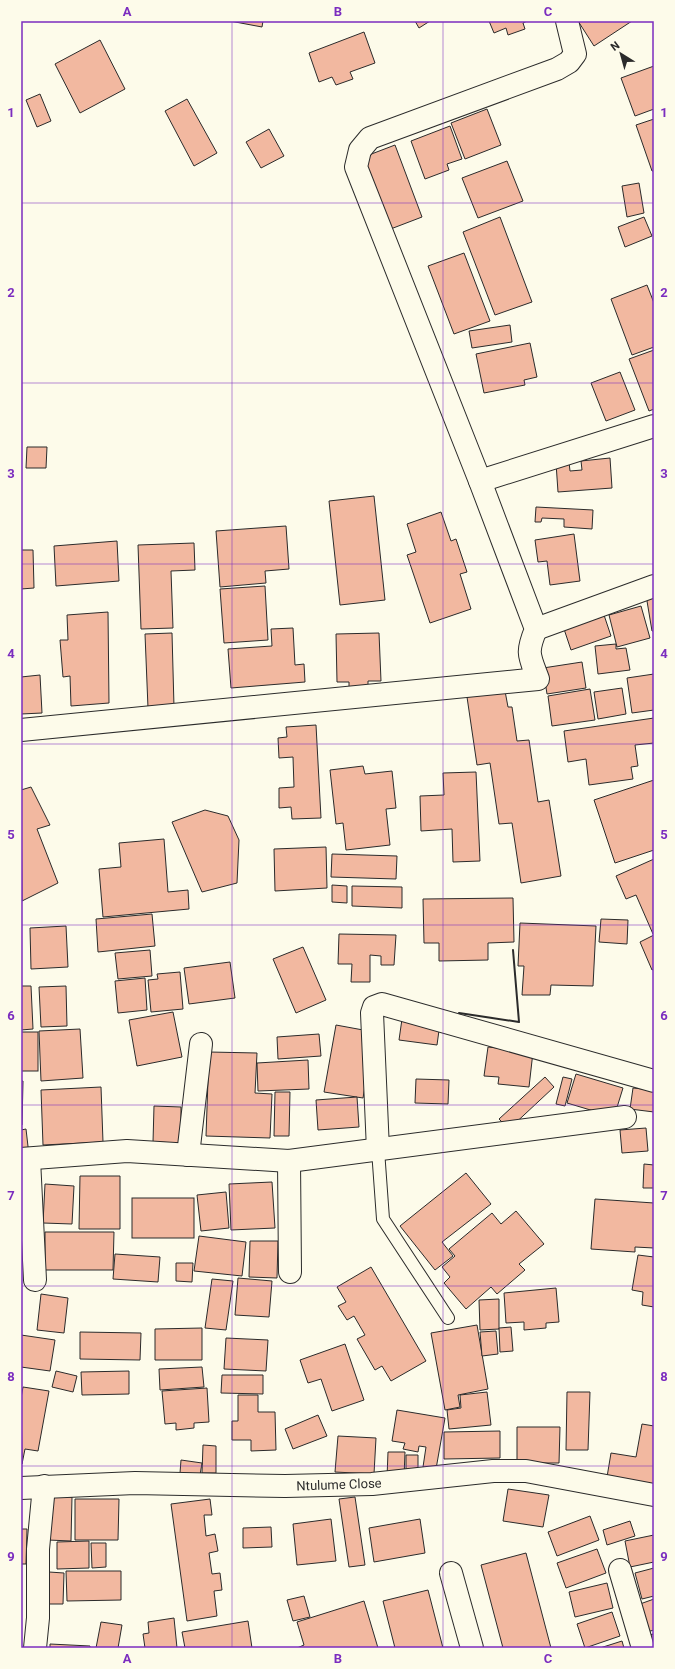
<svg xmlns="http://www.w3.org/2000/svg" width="675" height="1669" font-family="Roboto,sans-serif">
  <rect width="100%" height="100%" fill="#fdfbea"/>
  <g fill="#f2b8a0" stroke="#2b2b2b">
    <path d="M230 21H263L262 27Z"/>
    <path d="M415 21H430L419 28Z"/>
    <path d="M489 21H527L523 23 525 29 508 35 506 28 494 33Z"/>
    <path d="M578 21H632L594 46Z"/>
    <path d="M364 32 375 63 350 72 353 79 336 85 332 77 319 82 309 53Z"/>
    <path d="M100 40 125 89 80 113 55 64Z"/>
    <path d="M654 66V109L635 116 621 78Z"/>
    <path d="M40 94 51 121 37 127 26 100Z"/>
    <path d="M187 99 217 153 194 166 165 111Z"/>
    <path d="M487 109 501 145 465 159 451 123Z"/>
    <path d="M654 119V171H652L636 125Z"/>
    <path d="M450 126 462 159 447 164 449 170 425 179 411 141Z"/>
    <path d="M269 129 284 156 261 168 246 142Z"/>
    <path d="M395 145 422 217 388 230 361 158Z"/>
    <path d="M507 161 523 201 478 218 462 178Z"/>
    <path d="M639 183 644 213 627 217 622 186Z"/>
    <path d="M500 217 532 302 495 315 463 232Z"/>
    <path d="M644 217 652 236 625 247 618 227Z"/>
    <path d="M464 253 490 321 454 334 428 266Z"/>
    <path d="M647 285 654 303V347L632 355 611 299Z"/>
    <path d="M510 325 512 342 472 348 469 331Z"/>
    <path d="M530 343 537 377 524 380 525 385 484 393 476 354Z"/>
    <path d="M654 350V409L649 411 629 359Z"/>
    <path d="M620 372 635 410 606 421 591 383Z"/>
    <path d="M27 447H47L46 468H26Z"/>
    <path d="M610 458 612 488 558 492 556 463 569 462 570 471 582 470 581 461Z"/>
    <path d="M374 496 385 600 340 605 329 501Z"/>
    <path d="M536 507 593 510 592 529 564 527V519L542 518 541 522H535Z"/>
    <path d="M441 512 451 541 456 539 467 572 460 574 471 609 430 623 407 555 416 552 407 524Z"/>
    <path d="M286 526 289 569 265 571 266 583 220 587 216 531Z"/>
    <path d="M574 534 580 581 550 585 547 561 538 562 535 540Z"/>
    <path d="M117 541 119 581 56 586 54 546Z"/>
    <path d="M194 543 195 570 171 571 173 628 141 629 138 545Z"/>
    <path d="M21 550H33L34 588 21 589Z"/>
    <path d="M265 586 268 640 224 643 220 589Z"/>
    <path d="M654 593V631H652L646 595Z"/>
    <path d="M641 606 650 638 617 647 609 615Z"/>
    <path d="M108 612 109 703 71 706 70 676 63 677 60 640H68L67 615Z"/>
    <path d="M604 615 611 636 571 650 564 629Z"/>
    <path d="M293 628 295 665 304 664 305 682 231 688 228 649 272 646 271 629Z"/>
    <path d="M172 633 174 707 148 708 145 634Z"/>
    <path d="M379 633 381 681H368V693H349V682H337L336 634Z"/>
    <path d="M616 644V649L626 648 630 670 598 674 595 646Z"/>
    <path d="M582 662 586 688 547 694 543 668Z"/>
    <path d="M654 674V710L632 713 627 678Z"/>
    <path d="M40 675 42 713 21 714V677Z"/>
    <path d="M622 688 626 714 598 719 594 692Z"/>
    <path d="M590 689 595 720 552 726 548 696Z"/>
    <path d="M505 691 508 707H512L517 741 529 740 538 802 549 800 561 876 521 883 512 823 499 824 490 763 477 765 467 697Z"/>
    <path d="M654 718V743L635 745 638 766 631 767 633 779 589 785 586 759 568 762 564 731Z"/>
    <path d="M316 725 321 818 292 819 291 807 279 808V788L294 787 293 757 279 758 278 738 287 737 286 727Z"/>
    <path d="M363 766 365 774 392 771 396 808 386 809 390 845 346 850 343 823 336 824 330 770Z"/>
    <path d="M476 772 480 861 453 862 452 829 421 831 420 796 444 795 443 773Z"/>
    <path d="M654 780V850L615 863 594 800Z"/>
    <path d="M31 787 50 825 37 829 58 883 22 901 21 790Z"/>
    <path d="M205 810 228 816 239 840 237 883 202 892 172 822Z"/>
    <path d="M164 839 168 892 188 890 189 909 103 917 99 869 121 867 119 843Z"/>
    <path d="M326 847 327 888 275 891 274 849Z"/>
    <path d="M332 854 397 856 396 879 331 877Z"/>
    <path d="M654 859V933L653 934 636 895 626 899 616 876Z"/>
    <path d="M332 885 347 886V903L332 902Z"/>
    <path d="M352 886 402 887V908L352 906Z"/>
    <path d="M513 898 514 942 488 943V960L439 961V943H424L423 899Z"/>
    <path d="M152 914 155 946 98 952 96 919Z"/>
    <path d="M601 919 628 920 627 944 599 942Z"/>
    <path d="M520 923 596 926 593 986 551 985 550 995H522L524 966H518Z"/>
    <path d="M66 926 68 967 31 969 30 928Z"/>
    <path d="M339 934 396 935 394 965H381V956L370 955V982H351L352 964H338Z"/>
    <path d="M654 935V969L652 970 640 942Z"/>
    <path d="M303 947 326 1000 296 1013 273 959Z"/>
    <path d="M150 950 152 976 118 979 115 953Z"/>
    <path d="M230 962 235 998 189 1004 184 968Z"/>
    <path d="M180 972 183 1009 151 1012 148 980 158 979 157 974Z"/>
    <path d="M145 978 147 1010 118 1013 115 981Z"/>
    <path d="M21 986H31L33 1029 21 1030Z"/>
    <path d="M66 986 67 1026 41 1027 39 987Z"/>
    <path d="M173 1012 182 1057 137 1066 129 1020Z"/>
    <path d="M402 1019 440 1023 437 1045 399 1040Z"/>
    <path d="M336 1025 374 1032 363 1098 324 1092Z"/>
    <path d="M80 1029 83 1078 41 1081 39 1031Z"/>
    <rect x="21" y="1032" width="17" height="39"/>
    <path d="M319 1034 321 1056 278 1059 277 1037Z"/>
    <path d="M488 1047 533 1052 529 1087 498 1084 499 1077 484 1076Z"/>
    <path d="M209 1052 257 1053 255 1093 272 1094 270 1138 206 1136Z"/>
    <path d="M308 1060 309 1089 258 1091 257 1063Z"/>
    <path d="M576 1074 623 1088 614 1117 567 1103Z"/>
    <path d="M545 1077 554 1087 509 1129 499 1119Z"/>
    <path d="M563 1077 572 1079 565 1106 556 1104Z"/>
    <path d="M416 1079 449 1080 448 1104 415 1103Z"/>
    <path d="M21 1081H23L22 1125H21Z"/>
    <path d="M101 1087 103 1142 43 1145 41 1090Z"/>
    <path d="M633 1088 654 1090V1112L630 1109Z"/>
    <path d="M275 1092H290L289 1136H274Z"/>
    <path d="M357 1097 359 1127 318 1130 316 1100Z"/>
    <path d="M154 1106 181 1107V1143L153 1142Z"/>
    <path d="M646 1128 648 1151 622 1153 620 1130Z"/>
    <path d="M26 1129 29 1155H21V1130Z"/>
    <path d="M644 1164 654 1165V1188H643Z"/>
    <path d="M466 1173 491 1204 442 1242 453 1256 435 1270 400 1226Z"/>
    <path d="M80 1176H120V1229H79Z"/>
    <path d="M272 1182 275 1228 231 1230 229 1184Z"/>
    <path d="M45 1184 74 1186 72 1224 43 1223Z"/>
    <path d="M226 1192 229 1228 201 1231 197 1195Z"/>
    <rect x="132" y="1198" width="62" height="40"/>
    <path d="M595 1199 654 1203V1248L635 1247V1252L591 1249Z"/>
    <path d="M516 1211 544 1244 519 1264 525 1270 497 1294 491 1287 466 1309 444 1283 450 1277 442 1267 455 1256 449 1249 492 1213 501 1224Z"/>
    <path d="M45 1232H114L113 1270H45Z"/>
    <path d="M199 1236 246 1242 242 1276 194 1271Z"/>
    <path d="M250 1241H278L277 1278 249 1277Z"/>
    <path d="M115 1254 160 1257 158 1282 113 1279Z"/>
    <path d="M638 1255 654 1257V1307L642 1305 643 1292 632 1290Z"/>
    <path d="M176 1263H193L192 1282 176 1281Z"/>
    <path d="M371 1267 426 1361 391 1381 382 1366 375 1370 357 1339 365 1335 354 1316 347 1320 338 1306 346 1302 337 1287Z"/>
    <path d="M238 1278 272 1281 269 1317 235 1315Z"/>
    <path d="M212 1279 233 1281 226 1330 205 1328Z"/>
    <path d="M556 1288 559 1322 546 1323V1328L524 1330V1322L506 1323 504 1293Z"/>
    <path d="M41 1294 68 1298 64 1333 37 1330Z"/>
    <path d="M499 1299V1329L480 1330 479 1300Z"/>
    <path d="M477 1325 488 1389 458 1395 460 1407 445 1410 431 1333Z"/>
    <path d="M511 1327 513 1351 500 1352 499 1328Z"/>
    <path d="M202 1328V1360H155V1329Z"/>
    <path d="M496 1331 498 1354 482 1356 480 1332Z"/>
    <path d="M80 1332 141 1333 140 1360 80 1359Z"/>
    <path d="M21 1335 55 1340 50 1371 21 1367Z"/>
    <path d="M226 1338 268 1340 266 1371 224 1369Z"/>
    <path d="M345 1344 364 1400 332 1411 321 1379 308 1383 300 1360Z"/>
    <path d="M202 1367 204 1387 160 1390 159 1369Z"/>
    <path d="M56 1371 77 1376 73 1392 52 1387Z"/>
    <path d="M129 1371V1394L82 1395 81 1372Z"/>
    <path d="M222 1375H263V1394L221 1393Z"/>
    <path d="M23 1387 49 1391 38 1451 25 1449 22 1464 21 1398Z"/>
    <path d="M207 1388 209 1422 194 1423V1428L176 1430V1423L165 1424 162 1391Z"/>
    <path d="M487 1392 491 1425 449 1429 447 1410 461 1408 460 1395Z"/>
    <path d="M567 1392H590L588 1450H566Z"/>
    <path d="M238 1395H258V1412H275L276 1450 251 1451V1440H232V1421H238Z"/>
    <path d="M397 1410 445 1418 436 1469 423 1467 426 1447 419 1446 418 1452 403 1449 405 1443 392 1441Z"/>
    <path d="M318 1415 327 1436 293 1449 285 1429Z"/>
    <path d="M642 1424 654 1426V1485L607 1477 611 1453 636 1457Z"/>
    <path d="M517 1427H560L559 1463H517Z"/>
    <path d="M500 1431V1458L444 1459V1432Z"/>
    <path d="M338 1436 376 1438 374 1474 335 1472Z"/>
    <path d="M203 1445 216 1446V1473H202Z"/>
    <path d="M388 1452H405L404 1478H387Z"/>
    <path d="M406 1455H418V1475L406 1474Z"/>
    <path d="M181 1460 202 1463 200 1475 180 1473Z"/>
    <path d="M508 1489 549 1495 543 1527 503 1521Z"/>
    <path d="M50 1496 72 1497 71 1541 48 1540Z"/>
    <path d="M355 1497 365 1565 349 1567 339 1499Z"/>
    <path d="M75 1499H119L118 1540H75Z"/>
    <path d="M210 1499 212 1515H204L206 1536 215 1534 218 1551 209 1553 212 1574 220 1573 222 1590 214 1591 217 1616 187 1621 171 1504Z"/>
    <path d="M590 1516 599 1540 557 1556 548 1532Z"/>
    <path d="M331 1519 336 1561 297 1565 293 1524Z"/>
    <path d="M420 1519 425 1553 374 1562 369 1528Z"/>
    <path d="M630 1521 635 1536 607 1545 603 1530Z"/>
    <path d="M271 1527 272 1547 243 1548V1528Z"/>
    <path d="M21 1529H27L26 1564H21Z"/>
    <path d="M654 1535V1562L630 1567 625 1541Z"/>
    <path d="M89 1541V1568L57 1569V1542Z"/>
    <path d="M91 1543H106V1567L92 1568Z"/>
    <path d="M597 1549 606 1573 566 1588 557 1563Z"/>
    <path d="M526 1553 551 1648H503L481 1565Z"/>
    <path d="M654 1568V1596L642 1599 635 1573Z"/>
    <path d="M66 1571H121V1600L67 1601Z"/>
    <path d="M49 1572 64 1573 63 1604H49Z"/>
    <path d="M607 1583 613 1608 575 1617 569 1592Z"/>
    <path d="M428 1590 443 1648H395L383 1601Z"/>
    <path d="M304 1596 310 1617 293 1621 287 1600Z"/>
    <path d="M654 1599V1630L647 1632 640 1604Z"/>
    <path d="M364 1601 378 1648H297L304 1645 297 1622Z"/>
    <path d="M612 1612 620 1636 585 1648 577 1624Z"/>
    <path d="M174 1618 177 1648H145L143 1634 149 1633 148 1622Z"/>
    <path d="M248 1621 252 1648H185L182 1632Z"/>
    <path d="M101 1622 122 1625 118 1648H96Z"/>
    <path d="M654 1634V1648H651L648 1635Z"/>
    <path d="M622 1641 624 1648H600Z"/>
    <path d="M50 1644 90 1646V1648H50Z"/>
  </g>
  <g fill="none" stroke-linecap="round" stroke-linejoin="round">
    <g stroke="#2b2b2b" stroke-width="14">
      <path id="service" d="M378 1150 383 1219 448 1318"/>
    </g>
    <g stroke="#2b2b2b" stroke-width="24">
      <g id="minor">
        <path d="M480 481 654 426"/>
        <path d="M536 629 654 586"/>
        <path d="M21 730 538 679C529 655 526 653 536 629L480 481 356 167 360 150 370 138 557 69 569 62 575 54 567 21"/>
        <path d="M378 1150 372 1013 374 1007 382 1004 654 1081"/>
        <path d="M188 1155 201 1044"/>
        <path d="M21 1159 127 1151 289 1161 625 1117"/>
        <path d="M29 1159 35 1280"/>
        <path d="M289 1161 290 1272"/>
        <path d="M21 1488 135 1483 285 1486 372 1484 493 1471H526L654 1495"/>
        <path d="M620 1570 643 1648"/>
        <path d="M451 1573 472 1648"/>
        <path d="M35 1648 38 1618V1549L44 1486"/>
      </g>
    </g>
    <use href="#service" stroke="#fdfbea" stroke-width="12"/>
    <use href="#minor" stroke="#fdfbea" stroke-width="22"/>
    <path stroke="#2b2b2b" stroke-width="2" d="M459 1013 519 1022 513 950"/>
  </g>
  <path fill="none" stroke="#7b2cbf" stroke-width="1" stroke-opacity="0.55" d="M232 21V1648M443 21V1648M21 203H654M21 383H654M21 564H654M21 744H654M21 925H654M21 1105H654M21 1286H654M21 1466H654"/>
  <g text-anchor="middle" stroke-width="3" stroke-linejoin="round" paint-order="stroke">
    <g font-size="13" fill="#2b2b2b" stroke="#fdfbea">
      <text transform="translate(339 1484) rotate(-2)" y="5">Ntulume Close</text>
    </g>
  </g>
  <rect width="675" height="1669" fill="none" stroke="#fdfbea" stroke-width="44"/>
  <g transform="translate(621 54) rotate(323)" stroke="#fdfbea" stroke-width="3" paint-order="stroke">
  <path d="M0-3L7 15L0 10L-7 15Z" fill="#2b2b2b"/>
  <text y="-6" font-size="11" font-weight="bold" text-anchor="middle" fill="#2b2b2b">N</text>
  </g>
  <rect x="22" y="22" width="631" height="1625" fill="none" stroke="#7b2cbf" stroke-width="1.5"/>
  <g font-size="13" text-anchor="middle" font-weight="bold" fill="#7b2cbf">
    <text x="127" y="16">A</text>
    <text x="338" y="16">B</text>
    <text x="548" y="16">C</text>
    <text x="11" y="117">1</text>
    <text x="664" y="117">1</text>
    <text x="11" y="297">2</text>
    <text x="664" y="297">2</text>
    <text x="11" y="478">3</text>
    <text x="664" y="478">3</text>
    <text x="11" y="658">4</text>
    <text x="664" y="658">4</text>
    <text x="11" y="839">5</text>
    <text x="664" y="839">5</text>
    <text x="11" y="1020">6</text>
    <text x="664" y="1020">6</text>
    <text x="11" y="1200">7</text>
    <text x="664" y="1200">7</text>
    <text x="11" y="1381">8</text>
    <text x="664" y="1381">8</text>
    <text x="11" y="1561">9</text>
    <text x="664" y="1561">9</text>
    <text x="127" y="1663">A</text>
    <text x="338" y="1663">B</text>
    <text x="548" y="1663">C</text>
  </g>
</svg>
